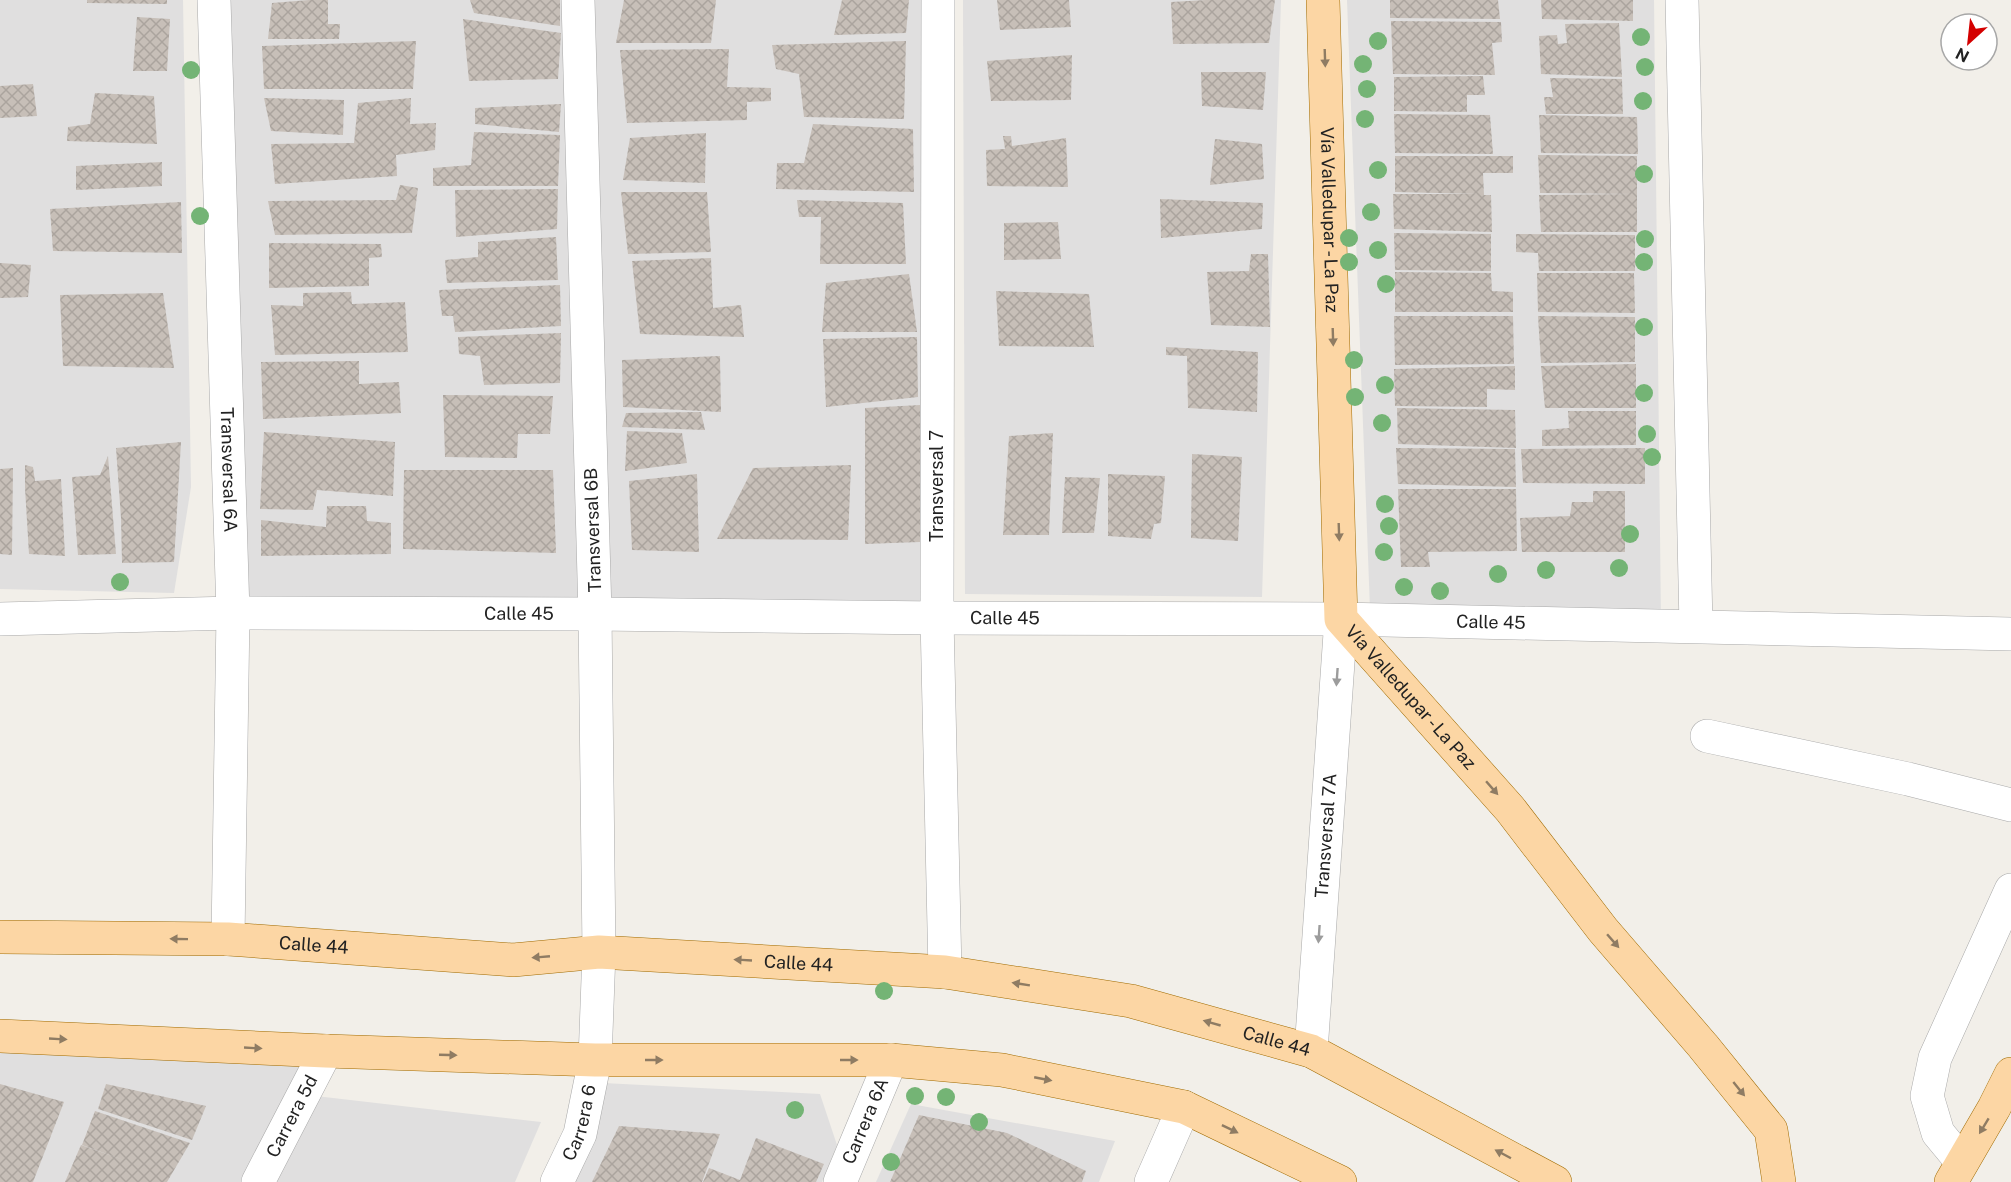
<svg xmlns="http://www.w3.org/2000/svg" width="2011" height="1182" font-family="'Public Sans',sans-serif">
  <defs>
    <pattern id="building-cross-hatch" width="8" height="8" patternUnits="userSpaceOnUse" patternTransform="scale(1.5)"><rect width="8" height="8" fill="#c7bfb8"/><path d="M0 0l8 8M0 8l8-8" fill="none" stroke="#aba49e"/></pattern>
  </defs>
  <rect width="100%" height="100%" fill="#f2efe9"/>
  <g fill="#e0dfdf">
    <path d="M0 0H183L191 487 174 593 0 589Z"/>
    <path d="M214 0H938L937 618 233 613Z"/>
    <path d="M963 0H1281L1262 597 965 594Z"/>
    <path d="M1347 0H1654L1661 623 1370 609Z"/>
    <path d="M0 1027 312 1054 256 1182H0Z"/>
    <path d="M584 1082 820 1094 837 1145 822 1182H542Z"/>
    <path d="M307 1095 541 1122 515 1182H265Z"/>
    <path d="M911 1104 1115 1141 1099 1182H876Z"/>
  </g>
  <g fill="url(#building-cross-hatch)">
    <path d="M87 0H167V4L87 3Z"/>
    <path d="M309 0H328V24H340L339 39H268L272 3Z"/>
    <path d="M470 0H560V26L474 13Z"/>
    <path d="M624 0H716L711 43H616Z"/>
    <path d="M842 0H909L906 33 834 35Z"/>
    <path d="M997 0H1069L1071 27 1000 30Z"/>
    <path d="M1206 0H1275L1269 43 1173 44 1171 2Z"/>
    <path d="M1390 0H1498L1500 19 1390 18Z"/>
    <path d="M1541 0H1633V21L1542 19Z"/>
    <path d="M137 17 170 19 167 71H133Z"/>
    <path d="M463 19 561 33 558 79 469 81Z"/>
    <path d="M1391 21 1501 22 1502 42 1492 43 1495 75 1393 74Z"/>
    <path d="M1619 23 1622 77 1541 74 1539 36 1557 35 1558 44 1567 43 1565 24Z"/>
    <path d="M416 41 413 89H264L262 46Z"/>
    <path d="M906 41 904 119 804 117 799 74 776 69 772 45Z"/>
    <path d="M729 49 727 87 771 88V101L747 102V120L627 123 620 50Z"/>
    <path d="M1072 55 1071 100 991 101 987 61Z"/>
    <path d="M1201 72H1266L1263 110 1202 106Z"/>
    <path d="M1483 76 1485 95H1467V112L1394 111V77Z"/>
    <path d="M1550 78 1622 79 1623 114H1546L1544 97H1553Z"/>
    <path d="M33 84 37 116 0 118V86Z"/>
    <path d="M95 93 154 96 157 144 67 141 68 127 90 124Z"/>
    <path d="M264 98 344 100 343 135 271 131Z"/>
    <path d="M411 98 410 124 436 123 435 150 396 155 397 176 275 184 271 144 354 143 358 103Z"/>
    <path d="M561 104 559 132 475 124V108Z"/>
    <path d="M1394 114 1490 115 1493 154 1395 153Z"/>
    <path d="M1539 115 1637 117 1638 154 1541 153Z"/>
    <path d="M813 124 913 129 914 192 776 189 777 163H804Z"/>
    <path d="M474 132 560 135 558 186H433V168L471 165Z"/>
    <path d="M706 133 705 183 623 180 630 138Z"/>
    <path d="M1003 136H1011L1012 146 1066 138 1068 187 987 186 986 150 1005 149Z"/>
    <path d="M1215 139 1262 144 1264 179 1210 185Z"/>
    <path d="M1538 155 1637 156V232H1541L1539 195 1633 194 1540 193Z"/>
    <path d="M1395 156H1513V173H1483L1484 195H1491L1492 232 1394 229 1393 194H1478L1395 192Z"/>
    <path d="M162 162V186L76 190V166Z"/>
    <path d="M400 185 418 188 412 233 275 235 268 201 396 200Z"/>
    <path d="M558 189 557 229 456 237 455 190Z"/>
    <path d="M621 192H707L711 252 628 254Z"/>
    <path d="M1160 199 1263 203 1262 229 1161 238Z"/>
    <path d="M797 200 903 203 906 264H820L821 217H799Z"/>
    <path d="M181 202 182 253 53 251 50 209Z"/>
    <path d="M1058 222 1061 259 1004 260V223Z"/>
    <path d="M1394 233 1491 234V271L1395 270Z"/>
    <path d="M1516 234 1635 235V271H1539L1538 253 1516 252Z"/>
    <path d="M556 237 558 280 447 283 445 260 478 257V242Z"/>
    <path d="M269 243 381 244 382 257 369 258V286L269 288Z"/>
    <path d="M1251 254H1268L1270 327 1211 325 1207 272 1249 271Z"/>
    <path d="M711 258 713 308 741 305 744 337 640 334 632 261Z"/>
    <path d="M0 263 31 265 28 297 0 298Z"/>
    <path d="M1395 272 1491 273 1492 291 1513 292V312H1395Z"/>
    <path d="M1537 273H1634L1635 313 1538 312Z"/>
    <path d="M909 274 917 332H822L826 283Z"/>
    <path d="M560 285 561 326 455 332 453 316H442L439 290Z"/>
    <path d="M996 291 1089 294 1094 347 999 346Z"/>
    <path d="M351 292 352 304 405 302 408 352 275 355 271 305 303 306V293Z"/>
    <path d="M163 293 174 368 63 366 60 295Z"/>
    <path d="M1394 316H1513L1514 364 1395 365Z"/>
    <path d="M1538 316 1635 317V362L1541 363Z"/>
    <path d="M561 333 560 383 484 385 480 356 459 354 458 337Z"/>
    <path d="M917 337 918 397 826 407 823 339Z"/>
    <path d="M1166 347 1258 352 1257 412 1188 408 1187 356 1166 355Z"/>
    <path d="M720 356 721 412 623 407 622 360Z"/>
    <path d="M359 361V384L399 382 401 413 263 419 261 362Z"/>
    <path d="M1636 364V408H1545L1541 366Z"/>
    <path d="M1515 366V390L1487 389V407L1395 406 1394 369Z"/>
    <path d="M443 395 553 396 550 434H518L517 458 445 457Z"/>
    <path d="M920 405V542L865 544V408Z"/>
    <path d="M1397 408 1515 410 1516 448 1398 444Z"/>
    <path d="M1568 411H1636V445L1542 446V430L1569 428Z"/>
    <path d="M701 412 705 430 622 427 626 413Z"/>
    <path d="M627 431 682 433 687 463 625 471Z"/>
    <path d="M264 432 395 442 393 496 317 490 313 510 260 509Z"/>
    <path d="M1053 433 1049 535H1003L1009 436Z"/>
    <path d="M181 442 174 562 122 563 121 518 116 448Z"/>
    <path d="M1396 448 1515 449 1516 487 1398 484Z"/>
    <path d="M1645 448V484L1523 483 1521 449Z"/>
    <path d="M1192 454 1242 457 1238 541 1191 538Z"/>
    <path d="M108 456 116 554 78 555 72 477 100 475Z"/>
    <path d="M25 465 33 467 35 481 61 479 65 556 29 554 25 488Z"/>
    <path d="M851 465 848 540 717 539 753 468Z"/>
    <path d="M13 468 12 555 0 554V469Z"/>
    <path d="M404 470H553L556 553 403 549Z"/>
    <path d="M697 474 699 552 632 550 629 481Z"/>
    <path d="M1108 474 1165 476 1161 523 1154 524 1151 539 1108 536Z"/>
    <path d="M1065 477 1100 478 1094 533H1062Z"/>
    <path d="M1398 489H1516L1517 551 1428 552 1430 567H1401Z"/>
    <path d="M1593 491H1625V552H1522L1520 518 1570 516 1572 502H1593Z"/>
    <path d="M327 506H366L367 521 391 523V554L261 556V520L326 527Z"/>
    <path d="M0 1084 64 1102 33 1182H0Z"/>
    <path d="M106 1084 206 1106 192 1140 98 1109Z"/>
    <path d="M95 1111 190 1143 167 1182H65L81 1145 129 1162 82 1145Z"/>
    <path d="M919 1115 1007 1133 1086 1171 1082 1182H890Z"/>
    <path d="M619 1126 720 1134 702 1182H592Z"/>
    <path d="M756 1138 824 1164 816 1182H703L709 1168 740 1180Z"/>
  </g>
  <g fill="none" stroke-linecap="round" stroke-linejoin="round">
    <g stroke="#a9a9a9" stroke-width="34">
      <g id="minor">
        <path id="s1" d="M214 0 233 613 228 939"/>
        <path d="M938 0 937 618 945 972"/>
        <path d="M1682 0 1696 626"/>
        <path id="s2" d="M0 619 233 613 595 614 937 618 1341 619 2011 634"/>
        <path d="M1707 736 1908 779 2011 805"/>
        <path id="s3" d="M1311 1051 1341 619"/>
        <path d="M1962 1162 1938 1133 1927 1096 1935 1058 2011 890"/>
        <path id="s4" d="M258 1182 326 1051"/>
        <path id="s5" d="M557 1182 580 1134 595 1060 599 952 595 614 578 0"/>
        <path id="s6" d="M840 1182 891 1060"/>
        <path d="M1151 1182 1184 1107"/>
      </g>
    </g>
    <g stroke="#a06b00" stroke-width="34">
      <g id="major">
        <path id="s7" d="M1323 0 1341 619 1510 809 1603 930 1703 1046 1771 1130 1779 1182"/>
        <path id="s8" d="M0 937 228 939 513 960 599 952 945 972 1131 1001 1311 1051 1555 1182"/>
        <path d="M0 1036 326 1051 595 1060H891L1002 1070 1184 1107 1340 1182"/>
        <path d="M1951 1182 1994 1108 2011 1074"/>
      </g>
    </g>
    <use href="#minor" stroke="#fff" stroke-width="33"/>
    <use href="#major" stroke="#fcd6a4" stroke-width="33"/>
  </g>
  <g fill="#74b475">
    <circle cx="1641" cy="37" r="9"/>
    <circle cx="1378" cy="41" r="9"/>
    <circle cx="1363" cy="64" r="9"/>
    <circle cx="1645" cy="67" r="9"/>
    <circle cx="191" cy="70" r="9"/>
    <circle cx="1367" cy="89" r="9"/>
    <circle cx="1643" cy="101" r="9"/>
    <circle cx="1365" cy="119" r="9"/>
    <circle cx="1378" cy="170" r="9"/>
    <circle cx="1644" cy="174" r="9"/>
    <circle cx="1371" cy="212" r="9"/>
    <circle cx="200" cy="216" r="9"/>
    <circle cx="1349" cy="238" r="9"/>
    <circle cx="1645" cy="239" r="9"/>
    <circle cx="1378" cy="250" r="9"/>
    <circle cx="1349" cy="262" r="9"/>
    <circle cx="1644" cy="262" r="9"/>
    <circle cx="1386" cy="284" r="9"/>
    <circle cx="1644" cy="327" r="9"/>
    <circle cx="1354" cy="360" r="9"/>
    <circle cx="1385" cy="385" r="9"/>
    <circle cx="1644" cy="393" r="9"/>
    <circle cx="1355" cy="397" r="9"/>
    <circle cx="1382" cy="423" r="9"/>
    <circle cx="1647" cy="434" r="9"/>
    <circle cx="1652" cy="457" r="9"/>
    <circle cx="1385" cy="504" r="9"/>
    <circle cx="1389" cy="526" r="9"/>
    <circle cx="1630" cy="534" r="9"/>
    <circle cx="1384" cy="552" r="9"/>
    <circle cx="1619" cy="568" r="9"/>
    <circle cx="1546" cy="570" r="9"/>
    <circle cx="1498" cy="574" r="9"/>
    <circle cx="120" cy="582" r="9"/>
    <circle cx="1404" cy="587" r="9"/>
    <circle cx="1440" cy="591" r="9"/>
    <circle cx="884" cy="991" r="9"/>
    <circle cx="915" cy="1096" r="9"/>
    <circle cx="946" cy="1097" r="9"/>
    <circle cx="795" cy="1110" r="9"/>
    <circle cx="979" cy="1122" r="9"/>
    <circle cx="891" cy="1162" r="9"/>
  </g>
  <defs><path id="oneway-solid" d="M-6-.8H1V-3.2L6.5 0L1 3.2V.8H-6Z" transform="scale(1.5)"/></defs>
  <g fill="#8f7c63">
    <use href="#oneway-solid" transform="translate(1325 58) rotate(88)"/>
    <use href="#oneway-solid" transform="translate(1333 337) rotate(88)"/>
    <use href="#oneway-solid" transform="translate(1339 532) rotate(88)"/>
    <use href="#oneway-solid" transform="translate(1492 788) rotate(49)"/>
    <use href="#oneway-solid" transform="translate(179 939) rotate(-179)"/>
    <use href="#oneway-solid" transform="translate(1613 941) rotate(49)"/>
    <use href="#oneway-solid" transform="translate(541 957) rotate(175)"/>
    <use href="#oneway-solid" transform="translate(743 960) rotate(-177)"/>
    <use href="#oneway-solid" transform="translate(1021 984) rotate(-171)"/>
    <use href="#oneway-solid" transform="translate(1212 1023) rotate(-164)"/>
    <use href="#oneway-solid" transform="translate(58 1039) rotate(3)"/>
    <use href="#oneway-solid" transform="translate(253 1048) rotate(3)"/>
    <use href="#oneway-solid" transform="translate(448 1055) rotate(2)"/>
    <use href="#oneway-solid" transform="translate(654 1060)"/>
    <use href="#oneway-solid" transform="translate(849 1060)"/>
    <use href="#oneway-solid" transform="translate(1043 1079) rotate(11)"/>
    <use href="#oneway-solid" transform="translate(1739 1089) rotate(51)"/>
    <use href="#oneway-solid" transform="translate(1984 1126) rotate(121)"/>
    <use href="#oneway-solid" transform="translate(1230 1129) rotate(26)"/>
    <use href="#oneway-solid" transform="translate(1503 1154) rotate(-152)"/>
  </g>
  <g fill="#9c9c9c">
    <use href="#oneway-solid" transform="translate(1337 677) rotate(94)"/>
    <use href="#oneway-solid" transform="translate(1319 934) rotate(94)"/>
  </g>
  <g text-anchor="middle" stroke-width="4.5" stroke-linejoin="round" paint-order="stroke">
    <g font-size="18" fill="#222" stroke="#fff">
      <text dy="6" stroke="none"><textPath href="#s7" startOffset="220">Vía Valledupar - La Paz</textPath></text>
      <text dy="6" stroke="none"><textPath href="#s1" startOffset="470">Transversal 6A</textPath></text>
      <text transform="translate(937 486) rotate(-90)" y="6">Transversal 7</text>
      <text transform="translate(593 530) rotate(-92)" y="6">Transversal 6B</text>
      <text dy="6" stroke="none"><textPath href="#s2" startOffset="519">Calle 45</textPath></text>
      <text dy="6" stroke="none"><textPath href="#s2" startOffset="1005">Calle 45</textPath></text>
      <text dy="6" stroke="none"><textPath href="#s2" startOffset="1491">Calle 45</textPath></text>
      <text dy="6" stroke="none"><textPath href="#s7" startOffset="724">Vía Valledupar - La Paz</textPath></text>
      <text dy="6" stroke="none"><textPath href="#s3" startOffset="216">Transversal 7A</textPath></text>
      <text dy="6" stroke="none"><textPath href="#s8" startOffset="314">Calle 44</textPath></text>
      <text dy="6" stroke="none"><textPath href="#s8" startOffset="800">Calle 44</textPath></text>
      <text dy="6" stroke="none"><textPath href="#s8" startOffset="1286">Calle 44</textPath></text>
      <text dy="6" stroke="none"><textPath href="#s4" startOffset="74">Carrera 5d</textPath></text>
      <text dy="6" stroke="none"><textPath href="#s6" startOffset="66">Carrera 6A</textPath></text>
      <text dy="6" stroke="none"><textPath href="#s5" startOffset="64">Carrera 6</textPath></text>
    </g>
  </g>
  <g transform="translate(1969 42) rotate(207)"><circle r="28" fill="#ffffff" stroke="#a7a7a7" stroke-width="1.5"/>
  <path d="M0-4.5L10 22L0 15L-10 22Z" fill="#d40000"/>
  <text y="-9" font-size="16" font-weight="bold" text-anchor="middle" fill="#222222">N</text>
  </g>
</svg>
